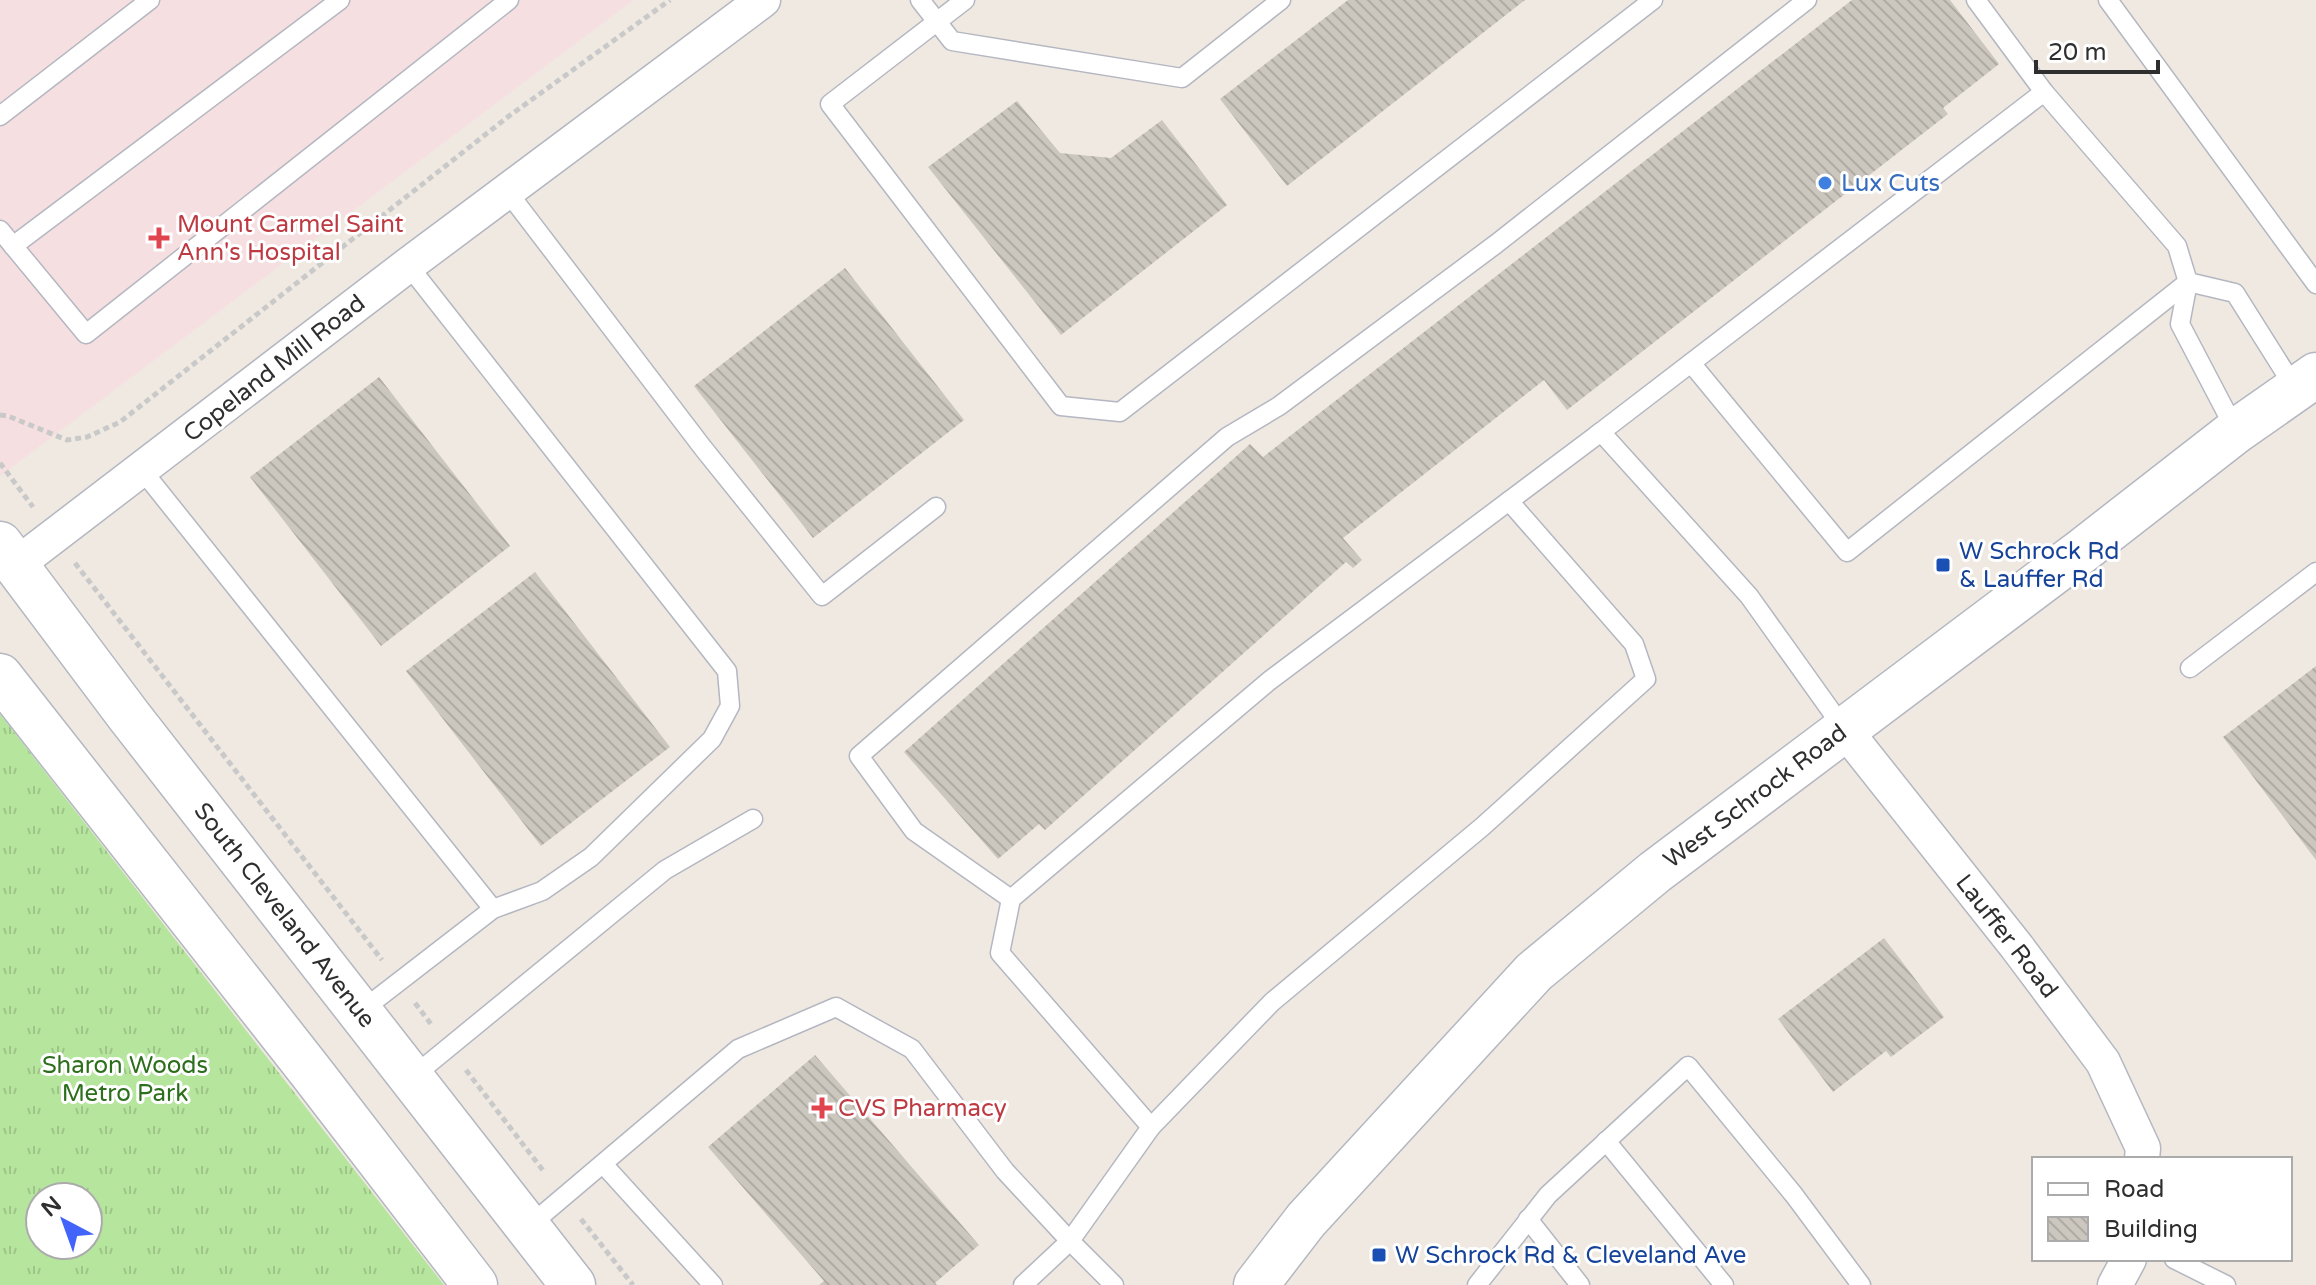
<svg xmlns="http://www.w3.org/2000/svg" width="2316" height="1285" font-family="'Varela Round',sans-serif">
  <defs>
    <pattern id="grass-tufts" width="24" height="20" patternUnits="userSpaceOnUse" patternTransform="scale(2)"><rect width="24" height="20" fill="#b6e59e"/><path d="M3 7l-1-3M5 7V3M7 7l1-3M15 17l-1-3M17 17v-4M19 17l1-3" fill="none" stroke="#9dc588"/></pattern>
    <pattern id="building-back-hatch" width="6" height="6" patternUnits="userSpaceOnUse" patternTransform="scale(2)"><rect width="6" height="6" fill="#cbc7bf"/><path d="M-1 5l2 2M0 0l6 6M5-1l2 2" fill="none" stroke="#afaba4"/></pattern>
  </defs>
  <rect width="100%" height="100%" fill="#efe9e1"/>
  <path fill="#f5dfe0" d="M0 0H634L0 476Z"/>
  <path fill="url(#grass-tufts)" fill-rule="evenodd" d="M0 714 444 1285H0ZM40 1197H88V1245H40Z"/>
  <g fill="url(#building-back-hatch)">
    <path d="M1348 0H1525L1287 186 1220 99Z"/>
    <path d="M1852 0H1950L1999 64 1943 108 1948 114 1567 410 1544 380 1343 538 1362 560 1353 568 1346 562 1045 830 1039 824 998 859 904 752 1250 444 1263 457Z"/>
    <path d="M1017 101 1060 153 1111 158 1162 120 1227 205 1061 335 928 167Z"/>
    <path d="M845 268 964 420 813 538 694 386Z"/>
    <path d="M379 377 510 546 381 646 250 477Z"/>
    <path d="M535 572 670 747 541 846 406 671Z"/>
    <path d="M2316 666V860L2223 737Z"/>
    <path d="M1884 938 1944 1017 1891 1057 1886 1051 1833 1092 1778 1019Z"/>
    <path d="M815 1055 979 1245 935 1283 937 1285H819L824 1281 708 1147Z"/>
  </g>
  <g fill="none" stroke-linecap="round" stroke-linejoin="round">
    <g stroke="#b4b7c1" stroke-width="21">
      <g id="service">
        <path d="M920 0 952 41 1182 78 1281 0"/>
        <path d="M965 0 830 104 1061 406 1120 412 1653 0"/>
        <path d="M2108 0 2316 284"/>
        <path d="M2044 92 2177 246 2188 282 2180 324 2236 431"/>
        <path d="M0 116 150 0"/>
        <path d="M507 191 703 448 822 596 936 507"/>
        <path d="M0 230 86 334 509 0"/>
        <path d="M13 246 340 0"/>
        <path d="M2188 282 2235 293 2296 390"/>
        <path d="M1691 363 1847 552 2188 282"/>
        <path d="M1597 435 2044 92 1976 0"/>
        <path d="M142 470 493 909"/>
        <path d="M2190 668 2316 572"/>
        <path d="M1011 899 914 831 859 756 1227 437 1279 406 1496 244 1807 0"/>
        <path d="M361 1011 493 909 542 891 591 857 712 739 730 706 727 671 408 265"/>
        <path d="M410 1079 665 870 753 819"/>
        <path d="M1151 1127 1272 1002 1482 827 1646 679 1634 644 1509 501"/>
        <path d="M1606 1141 1724 1285"/>
        <path d="M603 1164 713 1285"/>
        <path d="M1528 1219 1580 1285"/>
        <path d="M529 1226 738 1049 836 1007 912 1049 1005 1171 1070 1241 1023 1285"/>
        <path d="M2174 1259 2226 1285"/>
        <path d="M1114 1285 1070 1241 1151 1127 1000 953 1011 899 1269 681 1601 432 1749 596 1844 729"/>
        <path d="M1477 1285 1548 1195 1688 1066 1794 1195 1861 1285"/>
      </g>
    </g>
    <g stroke="#b4b7c1" stroke-width="37">
      <g id="minor">
        <path d="M16 565 408 265 763 0"/>
        <path d="M1844 729 2017 947 2103 1062 2143 1148 2142 1159"/>
        <path d="M2115 1285 2129 1259"/>
      </g>
    </g>
    <g stroke="#b4b7c1" stroke-width="47">
      <g id="secondary">
        <path d="M0 544 129 716 573 1285"/>
        <path d="M0 676 311 1072 475 1285"/>
        <path d="M1256 1285 1306 1220 1534 972 1655 872 2082 551 2236 431 2316 375"/>
      </g>
    </g>
    <g stroke="#c9c9c9" stroke-width="5" stroke-dasharray="6 4" stroke-linecap="butt">
      <path d="M0 415 8 416 67 440 87 437 120 422 509 116 670 0"/>
      <path d="M0 463 33 507"/>
      <path d="M75 563 382 960"/>
      <path d="M415 1003 431 1024"/>
      <path d="M466 1070 545 1173"/>
      <path d="M581 1219 633 1285"/>
    </g>
    <use href="#service" stroke="#fff" stroke-width="18"/>
    <use href="#minor" stroke="#fff" stroke-width="34"/>
    <use href="#secondary" stroke="#fff" stroke-width="44"/>
  </g>
  <circle fill="#3f7fe0" stroke="#fff" stroke-width="3" cx="1825" cy="183" r="8"/>
  <g fill="#e0444e" stroke="#fff" stroke-width="3">
    <path d="M155 226h8v8h8v8h-8v8h-8v-8h-8v-8h8z"/>
    <path d="M818 1096h8v8h8v8h-8v8h-8v-8h-8v-8h8z"/>
  </g>
  <g fill="#1a4fb4" stroke="#fff" stroke-width="3">
    <rect x="1935" y="557" width="16" height="16" rx="4"/>
    <rect x="1371" y="1247" width="16" height="16" rx="4"/>
  </g>
  <g text-anchor="middle" stroke-width="6" stroke-linejoin="round" paint-order="stroke">
    <g font-size="24" fill="#366cbe" stroke="#fff" text-anchor="start">
      <text x="1841" y="191">Lux Cuts</text>
    </g>
    <g font-size="24" fill="#be3a42" stroke="#fff" text-anchor="start">
      <text x="177" y="232">Mount Carmel Saint<tspan x="177" dy="28">Ann's Hospital</tspan></text>
      <text x="838" y="1116">CVS Pharmacy</text>
    </g>
    <g font-size="24" fill="#2e2e2e" stroke="#fff">
      <text transform="translate(274 368) rotate(-38)" y="8">Copeland Mill Road</text>
      <text transform="translate(1755 796) rotate(-37)" y="8">West Schrock Road</text>
      <text transform="translate(285 915) rotate(52)" y="8">South Cleveland Avenue</text>
      <text transform="translate(2007 936) rotate(52)" y="8">Lauffer Road</text>
    </g>
    <g font-size="24" fill="#164399" stroke="#fff" text-anchor="start">
      <text x="1959" y="559">W Schrock Rd<tspan x="1959" dy="28">&amp; Lauffer Rd</tspan></text>
      <text x="1395" y="1263">W Schrock Rd &amp; Cleveland Ave</text>
    </g>
    <g font-size="24" fill="#2c6e1b" stroke="#fff">
      <text x="125" y="1073">Sharon Woods<tspan x="125" dy="28">Metro Park</tspan></text>
    </g>
  </g>
  <rect x="2032" y="1157" width="260" height="104" fill="#ffffff" stroke="#ababab" stroke-width="2"/>
  <rect x="2048" y="1183" width="40" height="12" fill="#ffffff" stroke="#ababab" stroke-width="2"/>
  <text x="2104" y="1197" font-size="24" fill="#2e2e2e">Road</text>
  <rect x="2048" y="1217" width="40" height="24" fill="url(#building-back-hatch)" stroke="#ababab" stroke-width="2"/>
  <text x="2104" y="1237" font-size="24" fill="#2e2e2e">Building</text>
  <g transform="translate(64 1221) rotate(319)"><circle r="38" fill="#ffffff" stroke="#ababab" stroke-width="2"/>
  <path d="M0-6L14 30L0 20L-14 30Z" fill="#4264fb"/>
  <text y="-12" font-size="22" font-weight="bold" text-anchor="middle" fill="#2e2e2e">N</text>
  </g>
  <path d="M2036 60v12h122v-12" fill="none" stroke="#2e2e2e" stroke-width="4"/>
  <text x="2048" y="60" font-size="24" fill="#2e2e2e" stroke="#ffffff" stroke-width="6" paint-order="stroke">20 m</text>
</svg>
